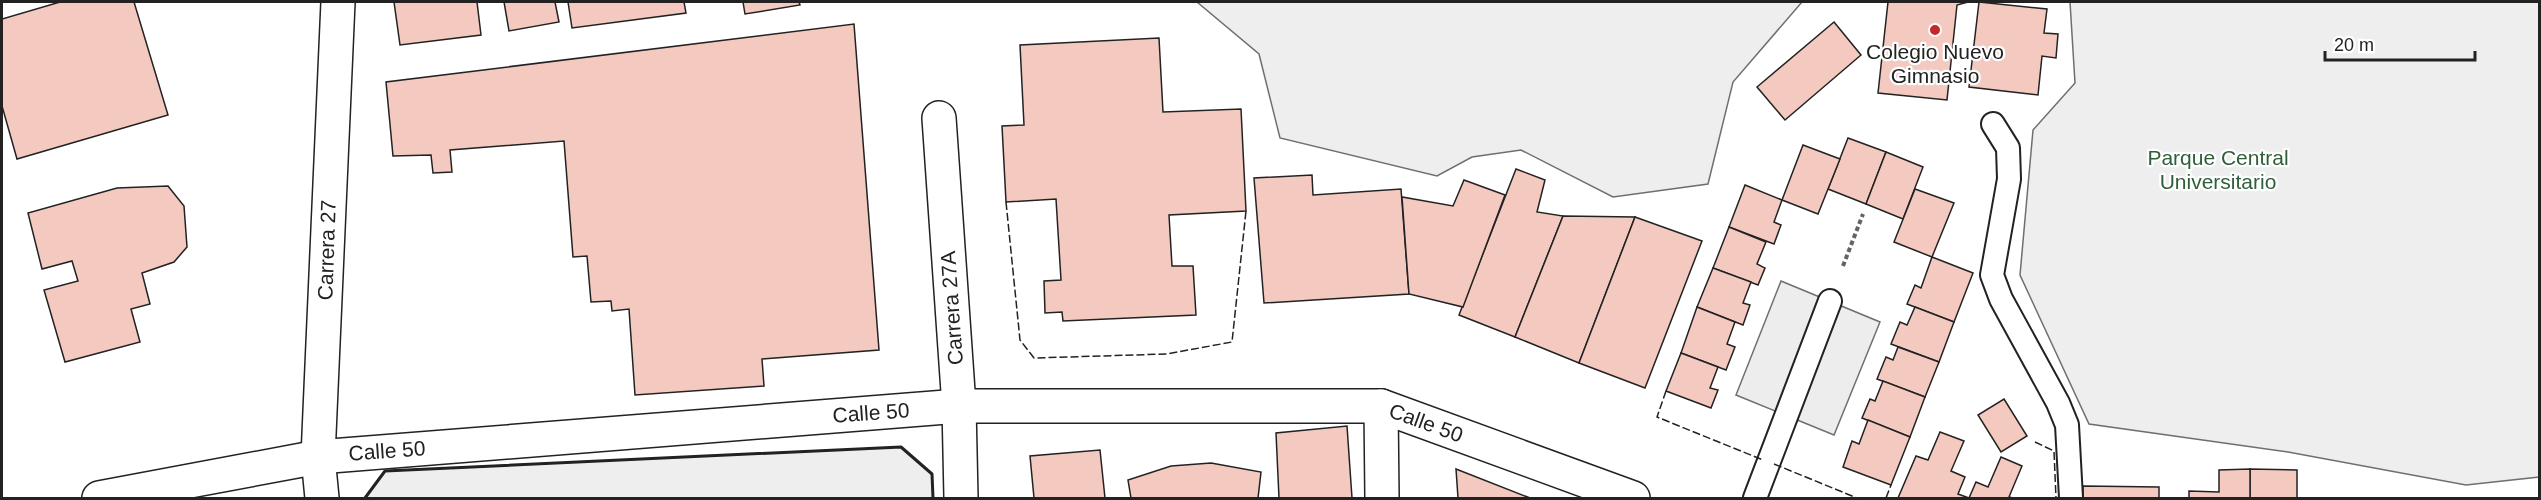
<svg xmlns="http://www.w3.org/2000/svg" width="2541" height="500" font-family="Arial,sans-serif">
  <rect width="100%" height="100%" fill="#fff"/>
  <g fill="#eee" stroke="#6f6f6f" stroke-width="1.5">
    <path d="M1197 2H1802L1733 82 1708 184 1613 197 1521 150 1472 157 1437 176 1280 138 1259 54Z"/>
    <path d="M2070 2H2539V477L2466 485 2288 452 2089 424 2020 275 2033 130 2075 83Z"/>
    <path d="M901 447 932 474 933 498H365L385 471Z"/>
  </g>
  <path fill="#ededed" stroke="#6f6f6f" stroke-width="1.5" d="M1781 281 1880 322 1834 435 1736 395Z"/>
  <g fill="#f3c9c0" stroke="#222" stroke-width="1.5">
    <path d="M60 2H134L168 115 17 159 2 106V19Z"/>
    <path d="M394 2H477L481 35 400 45Z"/>
    <path d="M504 2H555L559 22 509 31Z"/>
    <path d="M568 2H684L686 13 572 28Z"/>
    <path d="M743 2H799L800 5 745 14Z"/>
    <path d="M1888 2H1968L1957 5 1947 100 1878 93Z"/>
    <path d="M1979 2 2047 9 2044 33 2058 34 2056 58 2042 56 2038 95 1969 87Z"/>
    <path d="M1834 22 1861 55 1785 120 1757 87Z"/>
    <path d="M854 24 879 350 762 359 764 386 635 395 629 309 612 311 611 301 591 302 587 256 573 257 564 141 450 150 452 172 433 173 431 155 393 156 386 82Z"/>
    <path d="M1159 38 1163 112 1241 109 1246 211 1169 215 1172 266H1193L1196 315 1063 321 1062 312 1045 313 1044 281 1061 280 1056 199 1006 202 1002 126 1024 125 1020 45Z"/>
    <path d="M1848 138 1886 152 1866 204 1828 189Z"/>
    <path d="M1803 145 1840 159 1818 214 1782 200Z"/>
    <path d="M1886 152 1923 167 1903 219 1866 204Z"/>
    <path d="M1516 169 1545 180 1537 212 1563 216 1515 337 1459 315Z"/>
    <path d="M1312 175 1313 195 1401 189 1409 294 1264 303 1254 178Z"/>
    <path d="M1464 180 1505 195 1463 307 1409 294 1402 197 1453 206Z"/>
    <path d="M1745 185 1782 200 1774 222 1781 225 1774 244 1729 227Z"/>
    <path d="M168 186 184 206 187 247 174 262 142 273 150 304 131 309 140 342 65 362 44 290 78 281 72 261 42 269 28 213 117 188Z"/>
    <path d="M1915 189 1954 203 1932 257 1894 242Z"/>
    <path d="M1563 216 1635 217 1579 363 1515 337Z"/>
    <path d="M1635 217 1702 241 1645 388 1579 363Z"/>
    <path d="M1729 227 1766 242 1757 264 1765 268 1758 285 1713 268Z"/>
    <path d="M1932 257 1973 273 1954 322 1907 304 1915 285 1921 288Z"/>
    <path d="M1713 268 1751 282 1743 303 1750 305 1743 325 1697 307Z"/>
    <path d="M1697 307 1735 322 1727 344 1735 347 1726 370 1681 353Z"/>
    <path d="M1915 307 1954 322 1939 362 1891 344 1900 322 1907 325Z"/>
    <path d="M1898 347 1939 362 1925 397 1877 379 1886 357 1893 360Z"/>
    <path d="M1681 353 1718 367 1710 388 1718 390 1711 408 1666 391Z"/>
    <path d="M1883 381 1925 397 1910 437 1862 418 1870 399 1875 401Z"/>
    <path d="M2004 399 2027 436 2001 452 1978 415Z"/>
    <path d="M1868 420 1910 437 1891 485 1843 467 1852 441 1859 444Z"/>
    <path d="M1347 426 1352 498H1279L1276 433Z"/>
    <path d="M1940 432 1964 441 1951 471 1965 477 1958 494 1969 498 1976 482 1988 487 2001 457 2022 466 2009 497 2013 498H1898L1916 456 1928 460Z"/>
    <path d="M1100 450 1105 498H1034L1030 456Z"/>
    <path d="M1211 463 1261 472 1258 498H1131L1128 480 1171 466Z"/>
    <path d="M1456 469 1530 498H1458Z"/>
    <path d="M2250 469 2297 470V498H2250Z"/>
    <path d="M2250 469V498H2189V491L2219 492V470Z"/>
    <path d="M2083 486 2159 487V498H2083Z"/>
  </g>
  <g fill="none" stroke-linecap="round" stroke-linejoin="round">
    <g stroke="#222" stroke-width="26">
      <g id="service">
        <path d="M1993 124 2008 148 2009 179 1992 275 2001 299 2058 403 2067 425 2071 498"/>
        <path d="M1755 498 1830 301"/>
      </g>
    </g>
    <g stroke="#222" stroke-width="36">
      <g id="minor">
        <path d="M939 118 959 406 961 498"/>
        <path d="M1381 406 1633 498"/>
        <path d="M318 457 338 2"/>
      </g>
    </g>
    <g stroke="#222" stroke-width="36">
      <path id="tertiary" d="M318 457 322 498"/>
    </g>
    <g stroke="#222" stroke-width="36">
      <path id="secondary" d="M99 498 318 457 959 406H1381L1382 498"/>
    </g>
    <path stroke="#646464" stroke-width="4" stroke-dasharray="4.5 3" stroke-linecap="butt" d="M1843 266 1863 214"/>
    <use href="#service" stroke="#fff" stroke-width="22"/>
    <use href="#minor" stroke="#fff" stroke-width="33"/>
    <use href="#tertiary" stroke="#fff" stroke-width="33"/>
    <use href="#secondary" stroke="#fff" stroke-width="33"/>
    <g stroke="#222" stroke-width="1.5" stroke-dasharray="8 3" stroke-linecap="butt">
      <path d="M1006 202 1020 340 1034 358 1167 354 1232 342 1246 211"/>
      <path d="M1666 391 1657 417 1763 460"/>
      <path d="M2035 442 2054 451 2056 498"/>
      <path d="M1774 464 1857 498"/>
      <path d="M1886 498 1891 485"/>
    </g>
    <path stroke="#222" stroke-width="3" d="M365 498 385 471 901 447 932 474 933 498"/>
  </g>
  <circle fill="#c62828" stroke="#fff" stroke-width="2" cx="1935" cy="30" r="6"/>
  <g text-anchor="middle" stroke-width="4.5" stroke-linejoin="round" paint-order="stroke">
    <g font-size="21" fill="#222" stroke="#fff">
      <text x="1935" y="59">Colegio Nuevo<tspan x="1935" dy="24">Gimnasio</tspan></text>
    </g>
    <g font-size="21" fill="#2f5e38" stroke="#fff">
      <text x="2218" y="165">Parque Central<tspan x="2218" dy="24">Universitario</tspan></text>
    </g>
    <g font-size="21" fill="#222" stroke="#fff">
      <text transform="translate(327 250) rotate(-88)" y="7">Carrera 27</text>
      <text transform="translate(952 308) rotate(-94)" y="7">Carrera 27A</text>
      <text transform="translate(871 413) rotate(-4)" y="7">Calle 50</text>
      <text transform="translate(1426 423) rotate(20)" y="7">Calle 50</text>
      <text transform="translate(387 451) rotate(-4)" y="7">Calle 50</text>
    </g>
  </g>
  <rect width="2541" height="500" fill="none" stroke="#222222" stroke-width="6"/>
  <path d="M2325 51v9h150v-9" fill="none" stroke="#222222" stroke-width="3"/>
  <text x="2334" y="51" font-size="18" fill="#222222" stroke="#ffffff" stroke-width="4.5" paint-order="stroke">20 m</text>
</svg>
